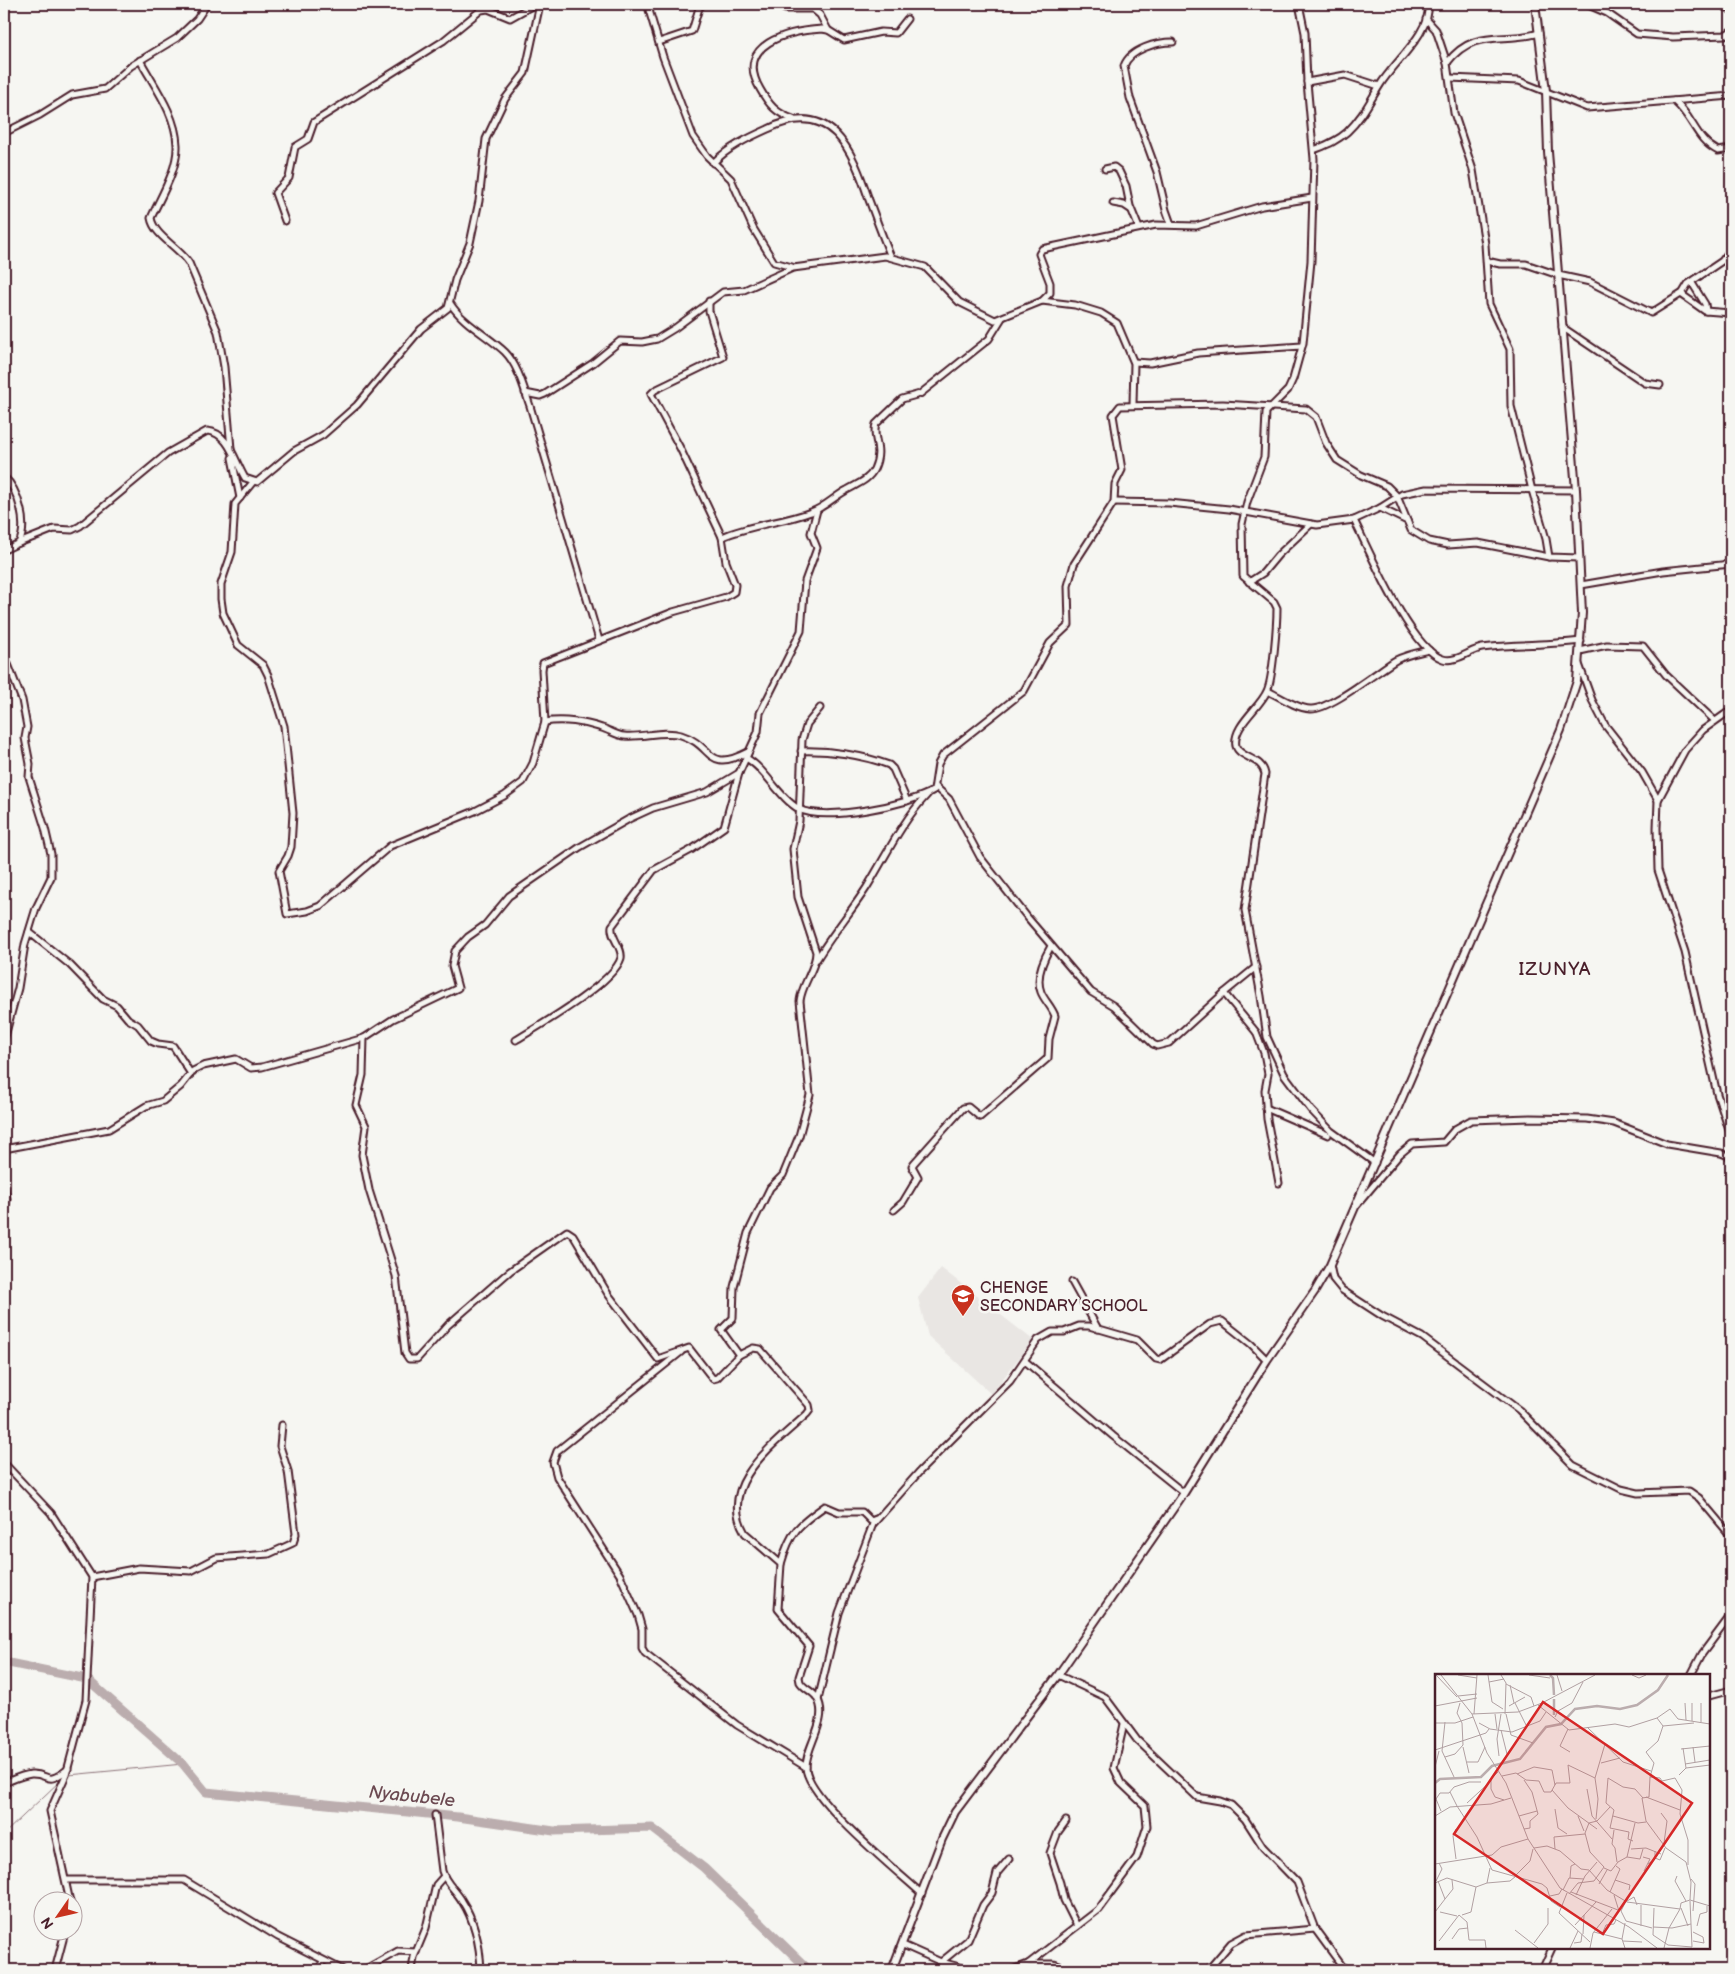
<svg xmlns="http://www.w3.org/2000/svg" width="1735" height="1974" font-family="'Balsamiq Sans',sans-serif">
  <rect width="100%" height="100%" fill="#f6f6f2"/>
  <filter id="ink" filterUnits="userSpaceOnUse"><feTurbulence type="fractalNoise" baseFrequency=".02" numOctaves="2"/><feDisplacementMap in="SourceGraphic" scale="10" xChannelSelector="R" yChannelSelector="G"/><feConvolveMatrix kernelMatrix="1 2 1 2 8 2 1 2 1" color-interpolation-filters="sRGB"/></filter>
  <g filter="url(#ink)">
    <path fill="#e9e6e3" d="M941 1268 1033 1340 991 1394 928 1336 918 1298Z"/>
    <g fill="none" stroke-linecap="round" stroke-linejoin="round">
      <g stroke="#8e747a" stroke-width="1">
        <path d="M69 1775 183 1764"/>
        <path d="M4 1834 61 1780"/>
      </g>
      <path stroke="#bbadae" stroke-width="9" d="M4 1662 87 1679 183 1764 206 1792 458 1817 554 1831 652 1828 704 1868 809 1970"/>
      <g stroke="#4a1f2b" stroke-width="9">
        <g id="minor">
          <path d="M654 4 649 10 663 57 693 136 707 156 731 179 753 228 774 262 792 267"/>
          <path d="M774 4 785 9H813L820 15 828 30"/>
          <path d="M1299 4 1305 33 1307 82 1314 159 1311 261 1303 343 1293 379 1288 390 1266 412 1264 457 1247 502 1242 524 1243 576 1274 602 1277 608C1277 623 1273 679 1267 691 1260 708 1232 726 1236 746 1239 758 1262 757 1265 774L1245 910 1261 996 1267 1037 1284 1074 1311 1110 1331 1131 1375 1163"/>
          <path d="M1586 4 1607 13 1637 34 1673 37 1725 35 1731 31"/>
          <path d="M1724 4 1725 7 1731 10"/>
          <path d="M1426 19 1436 30 1447 63 1454 113 1473 170 1485 244 1489 304 1510 349 1511 406 1532 490 1546 539 1549 557"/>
          <path d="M659 42 692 31 699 8 703 4"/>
          <path d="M140 60C154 86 176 114 177 145 178 169 161 196 151 218 154 236 179 247 189 263L218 332 224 367 231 449"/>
          <path d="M1447 63C1474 27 1504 44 1539 33"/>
          <path d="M1450 78 1519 81 1587 108 1731 96"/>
          <path d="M1307 82 1345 75 1379 86"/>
          <path d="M1674 101C1694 118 1695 139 1718 151L1731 149"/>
          <path d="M793 119C776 113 769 105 760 89 734 44 788 31 822 29L828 30 844 40 881 32 896 33 907 19"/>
          <path d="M4 133 40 115 72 95 105 89 131 66 177 38 197 19 207 4"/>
          <path d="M1314 150C1326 145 1337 141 1347 132 1362 118 1370 101 1380 85 1394 62 1432 32 1428 4"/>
          <path d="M713 163C729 147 748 138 768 129 831 98 852 149 869 200 876 219 883 238 891 257"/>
          <path d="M1105 169 1114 167 1119 171 1126 186 1130 206 1139 228"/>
          <path d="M1113 203 1124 205 1130 209"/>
          <path d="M285 221 275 193 289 178 295 147 308 139 314 122 443 41 481 10 488 9 510 18 535 4"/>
          <path d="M1171 224 1166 210 1157 172 1130 98 1124 66C1130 49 1157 42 1173 42"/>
          <path d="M1487 261 1500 264H1526L1558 275 1590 282 1651 313 1681 294 1705 311 1731 313"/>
          <path d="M1692 283 1705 304 1706 311"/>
          <path d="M1682 294 1688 284 1722 261 1731 249"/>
          <path d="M1042 301 1075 305 1101 313 1117 323 1134 363 1133 404"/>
          <path d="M450 303C463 324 487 335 505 352 518 365 524 389 530 406L599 640"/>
          <path d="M1562 327 1645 383 1660 385"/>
          <path d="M1134 362 1150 363 1198 353 1302 346"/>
          <path d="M525 393 540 396 545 394 593 363 620 341 642 342 657 339 675 328 723 292 744 290 793 268 885 256 925 267 959 302 995 320 1042 301 1050 293V283L1039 254 1042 249 1156 225 1196 226 1262 206 1312 198"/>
          <path d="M232 458 240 498"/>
          <path d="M4 477C19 490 28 525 19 543L4 550"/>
          <path d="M253 482 235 504 232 552 221 584V599L223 613 238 645 263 665 268 675 284 726 293 813 291 847 288 856 279 871 287 914 307 911 320 906 390 846 475 811 504 796 523 782 533 763 545 722 542 670 543 663 673 612 726 597 734 592 735 585 726 562 722 537 680 448 651 394 655 390 723 357 709 311V301"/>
          <path d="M1114 502 1169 503 1229 509 1317 525 1354 520 1380 508 1402 494 1426 489 1576 490"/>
          <path d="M1380 508 1407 521"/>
          <path d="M1354 520C1369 550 1411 650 1443 659 1456 663 1470 650 1482 648 1515 644 1548 645 1581 641"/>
          <path d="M722 537C752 524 782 523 811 512 824 508 835 496 847 490 857 484 869 480 874 469 884 447 871 438 876 424L902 399 920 394 989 339 1002 318"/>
          <path d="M19 543 54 529 72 530 80 526 168 453 207 431C229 432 235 462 245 478L257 482 294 451 323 435 357 405 421 329 448 308 455 280 470 243 479 201 486 139 505 99 525 73 540 4"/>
          <path d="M1249 582 1263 573 1278 555 1311 524"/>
          <path d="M1581 585 1663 571 1731 564"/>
          <path d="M1580 651 1607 645 1643 646 1666 675 1715 721"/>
          <path d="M4 654 22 700 27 727 25 738 30 764 29 777 45 828 51 854V877L36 908 25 944 18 988 4 1040"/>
          <path d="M1579 664 1592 700 1605 725 1642 772 1658 800"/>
          <path d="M1268 691C1280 697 1296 708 1310 709 1329 711 1379 670 1396 660 1408 654 1417 653 1429 650"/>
          <path d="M1731 710 1703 730 1685 750 1658 800 1657 828 1658 870 1685 952 1717 1094 1731 1136"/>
          <path d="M545 722C563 719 585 722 602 728 609 730 616 735 624 736 642 738 663 730 681 735 714 745 705 774 748 752"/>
          <path d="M801 751C829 750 863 755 889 765L893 769 907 801"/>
          <path d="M746 758C765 768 779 798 799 809 824 822 910 805 934 790L938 764 943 755 1024 691 1050 643 1069 625 1068 586 1074 564 1114 502 1115 484 1122 470 1113 415 1120 406 1223 404 1306 409 1316 417 1326 443 1337 460 1361 475 1387 486 1397 496 1411 530 1429 541 1448 545 1478 543 1549 557 1579 558"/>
          <path d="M936 787 949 799 980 857 1028 918 1091 992 1114 1006 1153 1044 1157 1046 1169 1043 1224 993 1256 967"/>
          <path d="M29 932 70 965 103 999 117 1006 128 1019 138 1025 151 1041 158 1044 173 1046 191 1074"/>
          <path d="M817 959C832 934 851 912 867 887 886 856 902 821 927 795"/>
          <path d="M1224 993 1256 1032 1264 1053 1268 1074 1265 1090 1267 1119 1279 1183"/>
          <path d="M364 1038 363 1075 356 1105 366 1126 362 1155 369 1190 396 1276 405 1353 409 1359H417L448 1325 510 1271 567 1231 573 1235 608 1294 658 1359 689 1348 713 1379 717 1378 739 1355 753 1348 760 1349 809 1405 810 1410 807 1414C776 1443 716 1484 745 1533L781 1564 778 1609 809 1646 799 1677 800 1682C804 1689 813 1691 817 1698 830 1720 805 1746 806 1768 808 1799 898 1872 922 1894"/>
          <path d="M516 1040C539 1026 614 983 621 958 623 947 610 938 612 926L654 870 691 850 724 827 739 773 758 732 760 713 801 631 805 581 817 548 811 533 817 510"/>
          <path d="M1266 1108 1328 1135"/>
          <path d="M4 1149 109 1129 146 1106 163 1101 181 1086 193 1071 203 1066 236 1059 251 1068 262 1067 364 1038 393 1019 458 988 452 966 455 951 468 937 485 925 509 896 580 847 629 819 653 808 707 792 739 773"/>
          <path d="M4 1184 7 1199 4 1216"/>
          <path d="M1357 1205 1400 1154 1412 1144 1444 1142 1455 1129 1471 1120 1530 1118 1587 1119 1614 1123 1667 1144 1721 1153 1731 1157"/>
          <path d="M894 1210 903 1202 918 1177 912 1166 914 1163 963 1108 968 1107 980 1117 1048 1058 1049 1039 1055 1016C1052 1007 1044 1000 1041 992 1035 977 1044 958 1051 946"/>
          <path d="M1330 1265 1333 1279 1342 1290 1382 1316 1422 1337 1519 1410 1573 1465 1621 1489 1638 1493 1689 1491 1699 1498 1731 1536"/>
          <path d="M1072 1282 1098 1329"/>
          <path d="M681 1352 557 1451 553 1462 557 1477 620 1575 638 1615 642 1629V1648L645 1653 737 1725 806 1767"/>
          <path d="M739 1355 721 1330 733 1318 734 1287 748 1233 770 1188 783 1175 799 1136 810 1095 800 1001C802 983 816 969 816 952L798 897 793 849 799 821 802 740 807 724 820 708"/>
          <path d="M1025 1361 1113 1436 1184 1493"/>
          <path d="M4 1463 51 1513 92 1577 86 1700 66 1775 50 1811 70 1902"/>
          <path d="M781 1564C790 1532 798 1525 825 1506L839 1512H862L871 1521 876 1519"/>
          <path d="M92 1577 139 1568 191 1571 216 1558 269 1554 293 1543 296 1534 288 1471 280 1446 282 1425"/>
          <path d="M1058 1675 1105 1697 1137 1740 1197 1797 1220 1801 1231 1805 1245 1819 1263 1847 1297 1882 1315 1929 1345 1970"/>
          <path d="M1691 1675 1702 1654 1731 1615"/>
          <path d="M1709 1696 1731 1690"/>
          <path d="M818 1700 839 1613 873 1524 920 1471 1010 1381 1038 1340 1052 1332H1064L1079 1326H1089L1137 1340 1156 1359 1160 1360 1210 1324 1222 1321 1251 1344 1267 1360"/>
          <path d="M4 1783C12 1780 22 1775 31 1774 50 1773 45 1787 68 1769"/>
          <path d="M435 1815 442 1871C446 1884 456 1890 462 1901 475 1921 480 1947 481 1970"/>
          <path d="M1066 1821 1058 1832 1050 1853 1060 1883 1064 1900 1077 1926"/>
          <path d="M66 1880H184L278 1937 343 1970"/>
          <path d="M903 1945 941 1962 971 1970"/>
          <path d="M941 1962 968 1940 983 1905 992 1893 997 1873 1009 1859"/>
          <path d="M1028 1964H1054L1070 1970"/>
          <path d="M4 1967 10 1970"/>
          <path d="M55 1970 65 1932"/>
          <path d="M319 1970 323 1961"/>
          <path d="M364 1970 398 1951 416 1952"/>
          <path d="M412 1970 414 1957 426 1928 436 1885 444 1876"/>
          <path d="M1012 1970 1028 1964 1098 1910 1137 1857 1147 1826 1145 1806 1121 1783 1114 1768 1124 1724"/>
          <path d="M1208 1970 1231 1943 1246 1935 1315 1929"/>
          <path d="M1542 1970 1552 1948"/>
        </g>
      </g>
      <g stroke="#4a1f2b" stroke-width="10">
        <path id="tertiary" d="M892 1970 942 1839 955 1812 1058 1675 1184 1493 1267 1360 1315 1291 1330 1265 1561 730 1577 681 1582 613 1576 490 1548 152 1546 91 1535 4"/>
      </g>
      <use href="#minor" stroke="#f6f6f2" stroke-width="5"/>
      <use href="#tertiary" stroke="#f6f6f2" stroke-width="6"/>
    </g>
  </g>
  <defs>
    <g id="school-pin" transform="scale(1.25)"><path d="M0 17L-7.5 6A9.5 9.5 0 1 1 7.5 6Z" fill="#c8321e" stroke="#f6f6f2"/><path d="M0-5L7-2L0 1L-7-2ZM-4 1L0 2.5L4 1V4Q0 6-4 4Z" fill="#fff"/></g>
  </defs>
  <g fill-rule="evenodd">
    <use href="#school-pin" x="963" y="1296"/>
  </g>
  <g text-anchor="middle" stroke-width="5" stroke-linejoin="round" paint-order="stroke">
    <g font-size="16" fill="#4a1f2b" stroke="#f6f6f2" text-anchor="start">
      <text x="980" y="1293">CHENGE<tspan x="980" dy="18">SECONDARY SCHOOL</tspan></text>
    </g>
    <g font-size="18" font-style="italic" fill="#6c4a52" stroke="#f6f6f2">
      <text transform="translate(412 1796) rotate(6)" y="6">Nyabubele</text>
    </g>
    <g font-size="19" letter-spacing="1" fill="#4a1f2b" stroke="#f6f6f2">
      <text x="1555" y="975">IZUNYA</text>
    </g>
  </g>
  <g transform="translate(1435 1674)">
    <rect width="275" height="275" fill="#f6f6f2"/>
    <path fill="none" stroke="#bbadae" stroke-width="2.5" d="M115 1 118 4 119 21M119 25V41M0 109 5 105 46 103 57 92 85 85 111 53 126 50 140 35 162 32 185 35 202 31 223 16 233 1"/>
    <path fill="none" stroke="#b1a0a2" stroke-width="1" d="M1 1 22 23M6 1 37 40 52 79 71 109 93 165 125 214 194 253 222 274M23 1 42 4M53 1 57 28 68 35M66 1 71 9 70 40M94 1 115 4M122 1 127 17M197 1 204 4 211 1M54 8 69 5M71 10 96 23 99 32M75 11 79 29M23 22 42 20M80 29 92 53M250 29 251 46M257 29V47M103 31 134 56 180 50 194 53 222 44 235 35 243 45 275 50M0 32 42 24M74 32 90 23M37 40 83 38 107 29 160 1M39 40 42 1M60 40 62 55M71 40 76 61 98 69M120 43 123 37 137 29 148 8M222 44 228 52 259 49M10 48 7 77 19 103M266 48V29M0 49H20L38 43M44 49 55 55 77 58 105 47 111 38M228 52 223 67 211 78 219 89 215 103 225 104 227 107 240 104 247 116 245 140 253 166V191M152 53 188 88 216 97M133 55 125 72 135 78M66 56 72 80M28 73 34 99M258 73 260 88M248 74 251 94M246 75 275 72M0 76 51 59 54 55M64 82 62 65 66 40M10 83 20 80 28 71 27 49 22 39 25 29M32 88H43L50 73M166 89 185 84M250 90 275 86M0 93 4 77M63 98 56 105V115L60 123 69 126M82 100 99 93 117 96 120 111M244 101 251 94 275 91M67 102 81 99 91 106 104 107 109 118H116L121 109H135L133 91 160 104M215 103 214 123 207 124 211 147 231 174 251 188 256 208 255 226 275 232M173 104 171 129 179 136 175 154 194 158 193 165 198 167M173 104 188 113 200 115 208 124M89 106 97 118 103 140 95 147V154L89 155M152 115 157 142 177 165M117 116 133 134 162 155M15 118 22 132M211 123 245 136M32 129 56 107M22 132 42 163 57 196 107 210 112 214 116 227 125 233M120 135 123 154 132 160M6 137 1 125 5 119H14L19 113 34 108H46M226 139 232 147 229 169M0 142 15 133 56 130 76 124M84 142 102 137M143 142 149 157M178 142 203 149 211 148M161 145 163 125 160 104 170 70M162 147 175 133M21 155 18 162 21 185M179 156 177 170 180 174 182 188M99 174 112 172 125 177 146 195 154 196 172 216 192 228 245 235 246 229 255 226M120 175 119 163 150 160M196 175 211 174 226 180M192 183 205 185 208 175M208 183 215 185 209 197M220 184 225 186 230 174M0 190 57 181 66 173 93 165M213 190 220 185V177M169 194 176 197 183 188 192 183 200 149M81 201 95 187 98 175M242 202 240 207 251 227M135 204 136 192 140 190M256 205 260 210 258 237M180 206 195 211 194 216M1 207 7 195 4 189M0 209 12 204 41 213M52 209 75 207 81 202M164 210 172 196M128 216 134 204 149 205M136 218 183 236M175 218 185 195 181 192M132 219 124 239 155 268M134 220 143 209 159 207 169 193 155 178 150 159 154 149 162 147M141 221 150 202 162 188M179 221 184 237M115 222 124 220 127 215M10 225 18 215 17 206M191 227 186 237 191 247 217 254M192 227 199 223 202 231M255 227 257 273M206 231V252M219 234 218 261 233 271 257 273M246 234 253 252M0 238 10 225 3 207M5 238 22 242M27 241 36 238 41 213 52 209 55 194M190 249 187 265 190 274M140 251 161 228M262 252 265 240 272 238V232M218 253 237 254 256 250M80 256 103 274M159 258 187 265M258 258 268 263 269 269 258 267M148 260 149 241M167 260 171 251 179 250 181 246M17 265 24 255 33 254M4 267 24 241 32 248 34 266H50L51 274M188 267 207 268M99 269 113 250V234M139 269 146 268 147 260M135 274 143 257M155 274 158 259 177 235M229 274 234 254 245 235"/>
    <path fill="#d62828" fill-opacity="0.15" stroke="#d62828" stroke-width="2.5" d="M108 28 257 129 168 260 19 160Z"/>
    <rect width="275" height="275" fill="none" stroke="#4a1f2b" stroke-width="2.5"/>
  </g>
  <rect width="1735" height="1974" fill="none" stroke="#f6f6f2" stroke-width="20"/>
  <rect x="10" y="10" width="1715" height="1954" fill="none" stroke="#4a1f2b" stroke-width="2" filter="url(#ink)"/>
  <g transform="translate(58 1916) rotate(236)"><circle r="24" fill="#f6f6f2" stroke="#b1a0a2"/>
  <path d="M0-4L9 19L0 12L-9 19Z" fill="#c8321e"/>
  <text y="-8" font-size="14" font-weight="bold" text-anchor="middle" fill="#4a1f2b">N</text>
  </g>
</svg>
